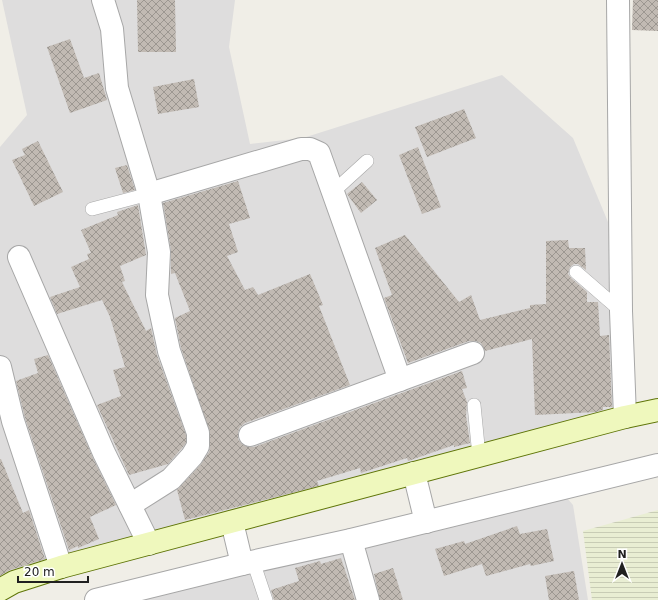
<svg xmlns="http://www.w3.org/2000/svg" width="658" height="600" font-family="'DejaVu Sans',sans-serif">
  <defs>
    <pattern id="farmland-rules" width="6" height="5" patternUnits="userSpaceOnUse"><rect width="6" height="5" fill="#e9eed3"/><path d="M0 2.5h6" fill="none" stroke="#c8ccb5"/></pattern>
    <pattern id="building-cross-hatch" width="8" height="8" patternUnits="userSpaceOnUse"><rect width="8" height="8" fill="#c1bab3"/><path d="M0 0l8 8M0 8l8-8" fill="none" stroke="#9c9791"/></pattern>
  </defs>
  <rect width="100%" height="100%" fill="#f0eee7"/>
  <g fill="#dedddd">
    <path d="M2 0H235L229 47 250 144 303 138 502 75 573 138 618 246 622 413 0 586V147L27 115Z"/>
    <path d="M566 497 573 505 588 600H112Z"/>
  </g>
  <path fill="url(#farmland-rules)" d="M658 510V600H592L583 531Z"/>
  <g fill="url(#building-cross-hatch)">
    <path d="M137 0H175L176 52H138Z"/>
    <path d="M633 0H658V31L632 30Z"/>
    <path d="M70 39 84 78 99 73 107 100 70 113 47 47Z"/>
    <path d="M194 79 199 107 158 114 153 87Z"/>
    <path d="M464 109 476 138 427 157 415 127Z"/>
    <path d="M38 141 63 192 34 206 12 160 25 155 22 149Z"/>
    <path d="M418 147 441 207 422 214 399 155Z"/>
    <path d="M127 165 135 190 123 193 115 168Z"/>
    <path d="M238 181 250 218 229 224 238 252 227 256 245 290 253 287 258 295 310 274 323 305 319 306 350 385 245 423 240 427 238 432V439L242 444 248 447H254L462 371 467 388 462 389 467 402 466 416 470 443 454 447V445L408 461 407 458 361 473 360 468 317 481 319 486 185 520 177 490 201 464 209 452 210 446V433L181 348 175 318 190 311 175 273 171 274V250L163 203Z"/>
    <path d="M362 182 377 200 361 213 347 194Z"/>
    <path d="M138 205 146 255 120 266 125 281 122 282 146 331 151 328 157 355 186 435V443L182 448 168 464 129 475 97 405 121 396 113 370 125 367 110 317 102 300 57 314 50 297 80 287 71 267 89 259 87 254 91 253 81 230 118 215 117 212Z"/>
    <path d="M405 235 459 302 471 295 480 320 530 308V305L546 304V241L568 240 569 248H585L586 270 578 264H574L570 267 568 274 571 278 587 292V302H598L600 336 609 335 612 407H603V410L596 412 535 415 532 339 485 351 481 343 476 341H469L408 363 384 298 392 295 375 248Z"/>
    <path d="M48 355 93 458 116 505 90 517 99 539 78 548V546L69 550 25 418 16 381 38 373 34 359Z"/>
    <path d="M0 459H1L23 513 29 510 45 559 10 570 0 576Z"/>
    <path d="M517 526 520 534 547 529 554 561 531 566 530 564 486 576 482 564 444 576 435 549 464 541 465 544Z"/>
    <path d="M341 558 355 600H274L271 590 299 581 295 568 320 561 321 564Z"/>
    <path d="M393 568 403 600H380L374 574Z"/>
    <path d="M574 571 579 600H549L545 576Z"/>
  </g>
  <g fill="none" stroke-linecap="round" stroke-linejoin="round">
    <g stroke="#a7a7a7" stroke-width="14">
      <g id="lane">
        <path d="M333 192 367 161"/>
        <path d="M92 209 149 194"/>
        <path d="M576 272 621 311"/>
        <path d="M474 405 479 456"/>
        <path d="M253 561 266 600"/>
      </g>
    </g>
    <g stroke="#a7a7a7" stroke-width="24">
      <g id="street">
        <path d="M103 0 112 29 117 88 149 194 159 252 157 295 169 351 198 433V446L192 456 171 479 130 505"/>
        <path d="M618 0 621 311 625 417"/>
        <path d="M149 194 301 149H310L319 153 400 380"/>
        <path d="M19 257 104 453 149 544"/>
        <path d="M0 367 13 421 61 567"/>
        <path d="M250 435 473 353"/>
        <path d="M414 473 426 522"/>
        <path d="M232 522 242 564"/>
        <path d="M351 540 368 600"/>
        <path d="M96 600 242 564 351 540 658 465"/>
      </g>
    </g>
    <g stroke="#5f7508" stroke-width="24">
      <path id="secondary" d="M0 590 14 582 61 567 625 417 658 410"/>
    </g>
    <use href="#lane" stroke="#fff" stroke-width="13"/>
    <use href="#street" stroke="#fff" stroke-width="22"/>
    <use href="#secondary" stroke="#eff8bd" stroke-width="22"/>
  </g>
  <g transform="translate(622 564)" stroke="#ffffff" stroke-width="3" paint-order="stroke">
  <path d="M0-3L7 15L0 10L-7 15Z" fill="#202020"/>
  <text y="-6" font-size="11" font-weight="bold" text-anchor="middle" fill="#202020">N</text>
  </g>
  <path d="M18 576v6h70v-6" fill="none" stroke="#202020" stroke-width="2"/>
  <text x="24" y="576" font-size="12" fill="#202020" stroke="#ffffff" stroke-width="3" paint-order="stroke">20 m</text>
</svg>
